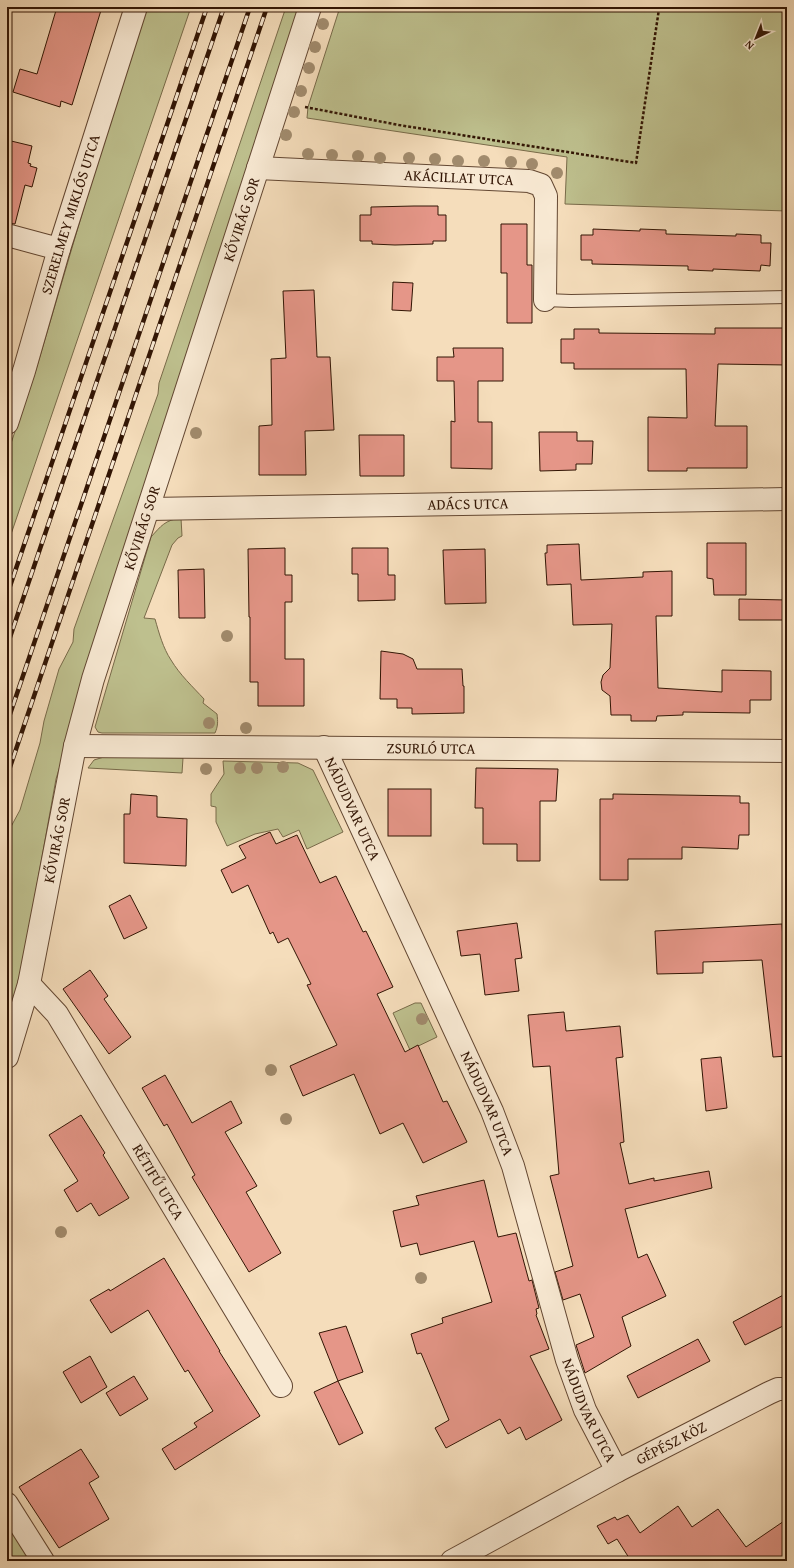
<svg xmlns="http://www.w3.org/2000/svg" width="794" height="1568" font-family="'Gentium Book Plus',serif">
  <rect width="100%" height="100%" fill="#f5ddbb"/>
  <filter id="stains"><feTurbulence type="fractalNoise" baseFrequency=".005" numOctaves="4"/><feColorMatrix values="0 0 0 0 .2 0 0 0 0 .09 0 0 0 0 .02 0 0 0 .5 -.17"/></filter>
  <radialGradient id="worn" r=".72"><stop offset=".6" stop-color="#630" stop-opacity="0"/><stop offset="1" stop-color="#630" stop-opacity=".3"/></radialGradient>
  <g fill="#bec08e" stroke="#786a49">
    <path d="M147 7H191L7 546V455L35 373 103 143Z"/>
    <path d="M286 7H300L180 378 56 779 19 985 7 1020V834L20 810 40 743 44 721 59 669 73 642 74 629 158 394 159 383Z"/>
    <path d="M340 7H787V211L565 204 567 157 307 118 308 107Z"/>
    <path d="M181 518 182 536 178 538 172 545 144 618 155 619C159 633 163 648 171 660 180 675 193 687 204 699L203 703 217 714C218 722 218 726 215 733H102L98 732 95 727 151 537C161 526 165 520 181 518Z"/>
    <path d="M104 757 183 758 182 773 88 768 94 760Z"/>
    <path d="M223 761 298 763 313 770 343 832 307 849 299 830 283 837 278 829 255 834 227 846 216 822V807L211 806V794L224 774Z"/>
    <path d="M415 1003H421L437 1037 410 1050 393 1013Z"/>
    <path d="M7 1522 31 1561H7Z"/>
  </g>
  <g fill="#e59688" stroke="#321504">
    <path d="M57 7H102L72 105 61 101 60 107 13 92 20 69 37 74Z"/>
    <path d="M7 140 32 146 28 163 31 164 30 166 37 168 32 187 25 185 15 224 7 223Z"/>
    <path d="M414 206H438V215H446V241H433V244L395 245 372 244V241H360V215H371V207Z"/>
    <path d="M501 224H527V265H532V323H507V273H501Z"/>
    <path d="M593 229 640 231V229L666 230V234L736 236V234L761 235V243H771L770 266 761 265 760 271 713 269V271L688 270V266L592 264V260H581V235H593Z"/>
    <path d="M393 282 413 283 411 311 392 310Z"/>
    <path d="M314 290 317 357H330L334 430 305 431 306 475H259V426L272 425 271 359 286 358 283 291Z"/>
    <path d="M715 328H787V365L718 364 715 426H747V468H687V471H648V417L687 418 686 369H574V363H561V339H574V329H599V333L715 334Z"/>
    <path d="M453 348H503V381H478V422H492V469L451 468V421L455 422 454 381H437V357H454Z"/>
    <path d="M539 432H577V441H593L592 464H576V470L540 471Z"/>
    <path d="M359 435H404V476H360Z"/>
    <path d="M707 543H746V595H714L713 579 707 578Z"/>
    <path d="M579 544 581 580 643 577V572L672 571V616H656L658 688 722 692V670L771 671V700H750V713L683 712V715L657 716 656 721H631V715H611L610 696 602 690 601 682 603 675 610 668 612 624 573 625 571 584 547 585 545 553H547V545Z"/>
    <path d="M285 548V575H292V602H285V659H304V706H258V682H250V617H249L248 549Z"/>
    <path d="M352 548H388V575H395V600L358 601V574H352Z"/>
    <path d="M485 549 486 603 445 604 443 550Z"/>
    <path d="M204 569 205 618H179L178 570Z"/>
    <path d="M739 599 787 600V620H739Z"/>
    <path d="M381 651 403 654 413 659 417 669H462L463 686H464V713L412 714V708H397V699H380Z"/>
    <path d="M476 768 558 769 556 801H540V861H517V844H483V808H475Z"/>
    <rect x="388" y="789" width="43" height="47"/>
    <path d="M131 794 157 796V817L187 819 186 866 124 863V814H130Z"/>
    <path d="M613 794 740 796V803H749V835H739L738 849 682 847V859H628V880H600V799H613Z"/>
    <path d="M270 832 276 844 297 835 320 883 336 876 363 932 366 931 393 987 377 994 405 1052 418 1045 443 1102 447 1101 467 1142 423 1163 403 1123 380 1134 354 1074 303 1096 290 1066 337 1045 307 985 311 984 288 938 278 943 273 932 270 934 248 885 232 893 221 870 246 858 239 846Z"/>
    <path d="M130 895 147 928 124 939 109 906Z"/>
    <path d="M517 923 522 958 515 959 519 991 485 995 480 954 461 956 457 931Z"/>
    <path d="M782 924 787 1002V1056L773 1057 762 960 703 962V973L657 974 655 931Z"/>
    <path d="M90 970 108 996 104 999 131 1037 109 1054 63 989Z"/>
    <path d="M564 1012 566 1031 620 1026 623 1057 616 1058 624 1142 620 1143 629 1184 654 1178V1181L709 1171 712 1188 625 1209 638 1258 647 1254 666 1296 622 1317 631 1346 585 1373 576 1345 594 1337 580 1294 563 1300 555 1272 573 1266 550 1176 559 1174 550 1066 533 1067 528 1015Z"/>
    <path d="M721 1057 727 1108 706 1111 701 1059Z"/>
    <path d="M165 1075 192 1123 231 1101 242 1123 225 1132 257 1186 246 1192 281 1253 249 1272 192 1177 195 1175 167 1124 164 1126 142 1088Z"/>
    <path d="M81 1115 105 1153 103 1155 129 1198 99 1216 91 1203 77 1212 64 1190 78 1181 49 1135Z"/>
    <path d="M484 1180 498 1237 516 1233 529 1281 532 1280 539 1308 536 1309 537 1314 536 1315 549 1349 530 1356 562 1420 526 1440 520 1427 508 1434 500 1419 446 1448 435 1428 449 1420 421 1353 417 1354 411 1334 443 1323 442 1318 492 1302 474 1241 420 1255 417 1243 401 1247 393 1211 419 1205 416 1196Z"/>
    <path d="M164 1258 220 1351H219L260 1416 175 1470 162 1449 197 1427 194 1423 213 1411 188 1370 185 1372 148 1310 111 1333 90 1300 109 1289 110 1291Z"/>
    <path d="M787 1293V1324L745 1345 733 1322Z"/>
    <path d="M346 1326 363 1372 338 1381 319 1333Z"/>
    <path d="M698 1339 710 1361 638 1398 627 1376Z"/>
    <path d="M90 1356 107 1387 81 1403 63 1372Z"/>
    <path d="M134 1376 148 1399 120 1416 106 1393Z"/>
    <path d="M338 1381 363 1433 339 1445 314 1392Z"/>
    <path d="M81 1449 99 1477 89 1483 109 1519 59 1548 19 1487Z"/>
    <path d="M678 1506 692 1527 718 1509 746 1547 787 1519V1561H631L617 1539 608 1544 597 1526 615 1517 617 1520 628 1515 640 1533Z"/>
  </g>
  <g fill="none" stroke-linecap="round" stroke-linejoin="round">
    <g stroke="#634732" stroke-width="14">
      <path id="service" d="M545 300 571 301 787 297"/>
    </g>
    <g stroke="#634732" stroke-width="24">
      <g id="minor">
        <path id="s1" d="M258 168 529 181 541 185 546 196 545 300"/>
        <path d="M7 235 59 249"/>
        <path id="s2" d="M7 423 24 371 59 249 136 7"/>
        <path id="s3" d="M149 509 787 499"/>
        <path id="s4" d="M75 746 787 751"/>
        <path id="s5" d="M324 747 492 1111 513 1166 567 1360 585 1410 617 1471"/>
        <path id="s6" d="M29 984 57 1014 281 1386"/>
        <path id="s7" d="M7 1057 29 984 75 746 93 679 310 7"/>
        <path d="M7 1504 43 1561"/>
        <path id="s8" d="M452 1561 617 1471 769 1393 778 1389H787"/>
      </g>
    </g>
    <path stroke="#321504" stroke-width="2.5" stroke-dasharray="3 2" stroke-linecap="butt" d="M305 107 399 125 636 163 659 9 668 10V7"/>
    <use href="#service" stroke="#f8e9d3" stroke-width="12"/>
    <use href="#minor" stroke="#f8e9d3" stroke-width="22"/>
    <g stroke="#321504" stroke-width="4.5">
      <g id="rail">
        <path d="M7 595 207 7"/>
        <path d="M7 646 224 7"/>
        <path d="M7 723 250 7"/>
        <path d="M7 776 267 7"/>
      </g>
    </g>
    <use href="#rail" stroke="#f8e9d3" stroke-width="3" stroke-dasharray="9" stroke-linecap="butt"/>
  </g>
  <g fill="#a18b6d">
    <circle cx="323" cy="24" r="6"/>
    <circle cx="315" cy="47" r="6"/>
    <circle cx="309" cy="68" r="6"/>
    <circle cx="301" cy="91" r="6"/>
    <circle cx="294" cy="112" r="6"/>
    <circle cx="286" cy="135" r="6"/>
    <circle cx="308" cy="154" r="6"/>
    <circle cx="332" cy="155" r="6"/>
    <circle cx="358" cy="156" r="6"/>
    <circle cx="380" cy="158" r="6"/>
    <circle cx="409" cy="158" r="6"/>
    <circle cx="435" cy="159" r="6"/>
    <circle cx="458" cy="161" r="6"/>
    <circle cx="484" cy="161" r="6"/>
    <circle cx="511" cy="162" r="6"/>
    <circle cx="532" cy="164" r="6"/>
    <circle cx="557" cy="173" r="6"/>
    <circle cx="196" cy="433" r="6"/>
    <circle cx="227" cy="636" r="6"/>
    <circle cx="209" cy="723" r="6"/>
    <circle cx="246" cy="728" r="6"/>
    <circle cx="283" cy="767" r="6"/>
    <circle cx="240" cy="768" r="6"/>
    <circle cx="257" cy="768" r="6"/>
    <circle cx="206" cy="769" r="6"/>
    <circle cx="422" cy="1019" r="6"/>
    <circle cx="271" cy="1070" r="6"/>
    <circle cx="286" cy="1119" r="6"/>
    <circle cx="61" cy="1232" r="6"/>
    <circle cx="421" cy="1278" r="6"/>
  </g>
  <g text-anchor="middle" stroke-width="3" stroke-linejoin="round" paint-order="stroke">
    <g font-size="15" fill="#321504" stroke="#f8e9d3">
      <text dy="5" stroke="none"><textPath href="#s1" startOffset="201">AKÁCILLAT UTCA</textPath></text>
      <text dy="5" stroke="none"><textPath href="#s2" startOffset="218">SZERELMEY MIKLÓS UTCA</textPath></text>
      <text dy="5" stroke="none"><textPath href="#s7" startOffset="871">KŐVIRÁG SOR</textPath></text>
      <text dy="5" stroke="none"><textPath href="#s3" startOffset="319">ADÁCS UTCA</textPath></text>
      <text dy="5" stroke="none"><textPath href="#s7" startOffset="547">KŐVIRÁG SOR</textPath></text>
      <text dy="5" stroke="none"><textPath href="#s4" startOffset="356">ZSURLÓ UTCA</textPath></text>
      <text dy="5" stroke="none"><textPath href="#s5" startOffset="68">NÁDUDVAR UTCA</textPath></text>
      <text dy="5" stroke="none"><textPath href="#s7" startOffset="223">KŐVIRÁG SOR</textPath></text>
      <text dy="5" stroke="none"><textPath href="#s5" startOffset="392">NÁDUDVAR UTCA</textPath></text>
      <text dy="5" stroke="none"><textPath href="#s6" startOffset="237">RÉTIFŰ UTCA</textPath></text>
      <text dy="5" stroke="none"><textPath href="#s5" startOffset="716">NÁDUDVAR UTCA</textPath></text>
      <text dy="5" stroke="none"><textPath href="#s8" startOffset="249">GÉPÉSZ KÖZ</textPath></text>
    </g>
  </g>
  <rect width="794" height="1568" fill="none" stroke="#f5ddbb" stroke-width="24"/>
  <rect x="8" y="8" width="778" height="1552" fill="none" stroke="#321504" stroke-width="2"/>
  <rect x="12" y="12" width="770" height="1544" fill="none" stroke="#321504"/>
  <g transform="translate(756 38) rotate(223)" stroke="#f8e9d3" stroke-width="3" paint-order="stroke">
  <path d="M0-3L7 15L0 10L-7 15Z" fill="#321504"/>
  <text y="-6" font-size="11" font-weight="bold" text-anchor="middle" fill="#321504">N</text>
  </g>
  <rect width="100%" height="100%" filter="url(#stains)"/>
  <rect width="100%" height="100%" fill="url(#worn)"/>
</svg>
